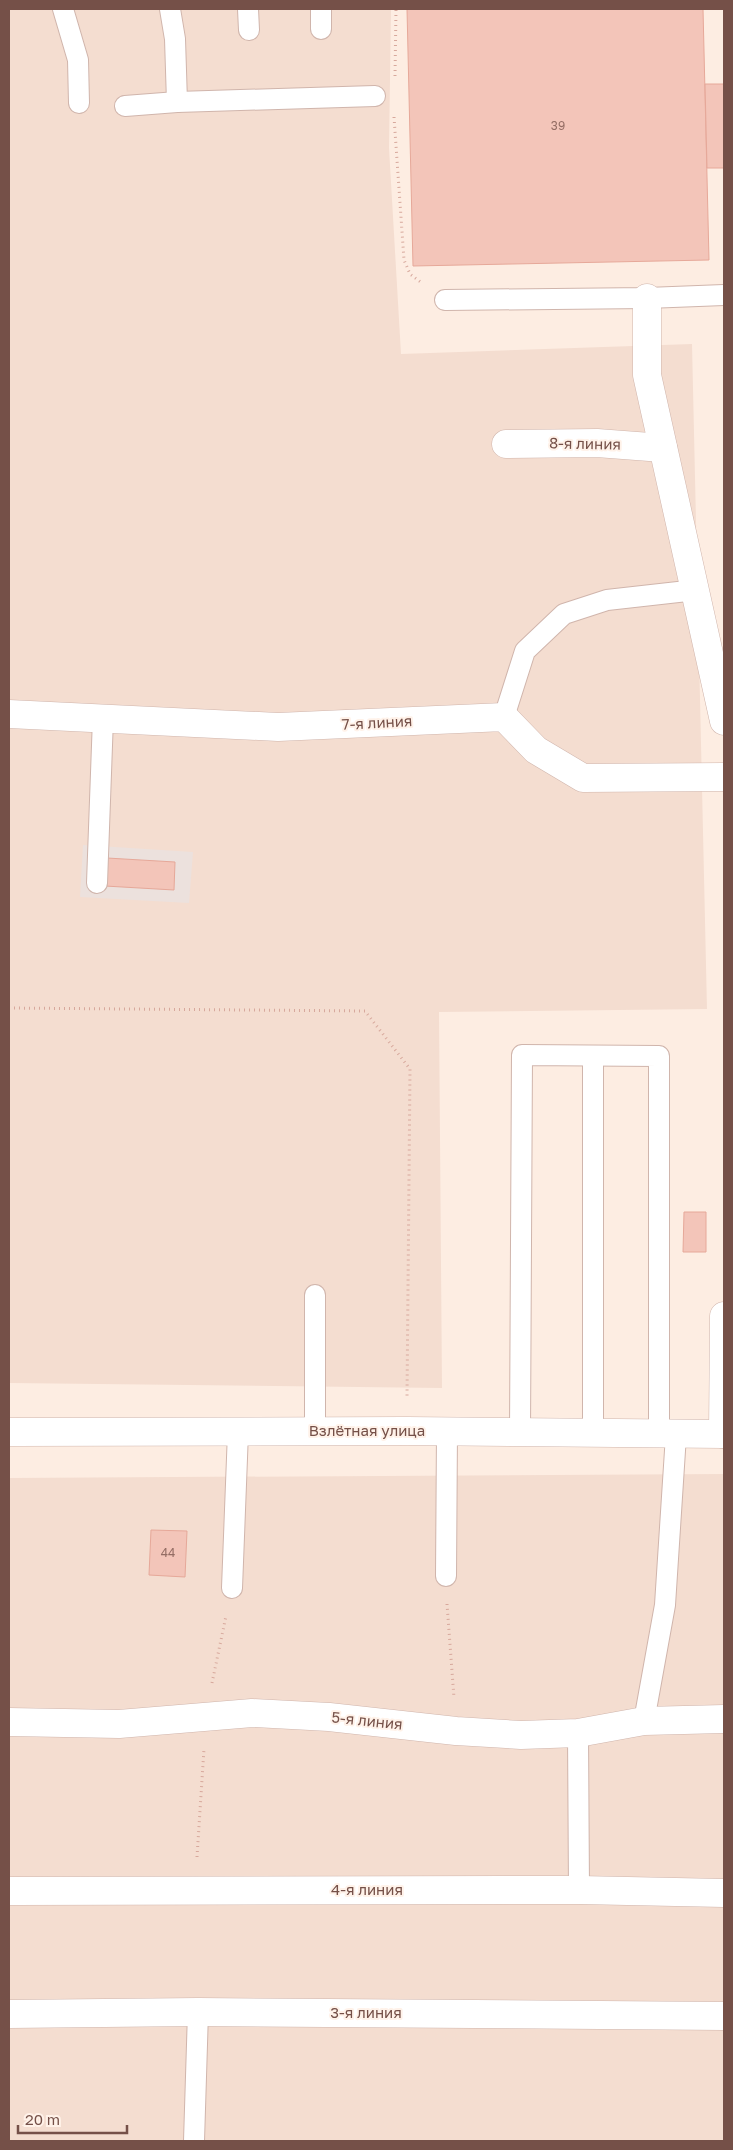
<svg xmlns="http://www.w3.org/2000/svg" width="733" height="2150" font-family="'Golos Text',sans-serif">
  <rect width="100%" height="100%" fill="#fdede2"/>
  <g fill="#f4ddd0">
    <path d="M9 9H391L389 148 401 354 692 344 707 1009 439 1012 442 1388 9 1383Z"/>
    <path d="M724 1474V2141H9V1478Z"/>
  </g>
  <path fill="#ece1dd" d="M83 845 193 852 189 903 80 897Z"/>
  <g fill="#f3c5b9" stroke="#e6a899">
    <path d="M407 9H703L709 260 413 266Z"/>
    <path d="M705 84H724V168H707Z"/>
    <path d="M107 858 175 862 174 890 105 886Z"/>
    <path d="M684 1212H706V1252H683Z"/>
    <path d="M151 1530 187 1531 185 1577 149 1575Z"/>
  </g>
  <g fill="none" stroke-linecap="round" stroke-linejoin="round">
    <g stroke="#d0b5ac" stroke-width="22">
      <g id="service">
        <path d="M63 9 78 60 79 103"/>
        <path d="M170 9 175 39 177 102"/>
        <path d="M248 9 249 30"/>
        <path d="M321 9V29"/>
        <path d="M125 106 177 102 375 96"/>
        <path d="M445 300 647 298 724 295"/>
        <path d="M504 717 525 651 564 614 607 600 696 590"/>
        <path d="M97 883 103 718"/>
        <path d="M315 1295V1431"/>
        <path d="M520 1433 522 1055 659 1056V1435"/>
        <path d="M593 1434V1057"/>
        <path d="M446 1576 447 1431"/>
        <path d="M232 1588 238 1432"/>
        <path d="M644 1721 665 1605 676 1435"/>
        <path d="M578 1733 579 1890"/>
        <path d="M194 2141 198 2012"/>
      </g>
    </g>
    <g stroke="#d0b5ac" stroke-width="29">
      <g id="minor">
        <path d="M647 298V375L724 721"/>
        <path d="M506 444 597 443 663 448"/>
        <path d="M9 714 278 727 504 717 536 750 583 778 724 777"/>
        <path d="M9 1432 407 1431 724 1434"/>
        <path d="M723 1434 724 1316"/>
        <path d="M9 1722 119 1724 252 1713 329 1717 456 1731 521 1735 578 1733 644 1721 724 1719"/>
        <path d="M9 1891 579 1890 724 1893"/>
        <path d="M9 2014 198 2012 724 2016"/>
      </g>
    </g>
    <g stroke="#d7a89c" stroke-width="3" stroke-dasharray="1 4" stroke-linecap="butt">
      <path d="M395 76 396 9"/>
      <path d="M394 117 404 260 410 274 422 283"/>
      <path d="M9 1008 365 1011 410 1069 407 1397"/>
      <path d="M447 1604 454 1698"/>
      <path d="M212 1683 226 1616"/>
      <path d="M197 1857 204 1749"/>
    </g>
    <use href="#service" stroke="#fff" stroke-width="20"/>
    <use href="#minor" stroke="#fff" stroke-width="28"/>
  </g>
  <g text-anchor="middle" stroke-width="4" stroke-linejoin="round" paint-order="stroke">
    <g font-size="12" fill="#946d64">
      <text x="558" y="130">39</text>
      <text x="168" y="1557">44</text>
    </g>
    <g font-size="15" fill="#755048" stroke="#fff2e9">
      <text transform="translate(585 444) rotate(1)" y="5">8-я линия</text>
      <text transform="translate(377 723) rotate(-3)" y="5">7-я линия</text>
      <text x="367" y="1436">Взлётная улица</text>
      <text transform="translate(367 1721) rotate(6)" y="5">5-я линия</text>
      <text x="367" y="1895">4-я линия</text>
      <text x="366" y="2018">3-я линия</text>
    </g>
  </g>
  <rect width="733" height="2150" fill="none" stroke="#755048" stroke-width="20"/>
  <path d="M18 2125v8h109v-8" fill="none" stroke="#755048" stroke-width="2.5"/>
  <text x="25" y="2125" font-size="15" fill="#755048" stroke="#fff2e9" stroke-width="4" paint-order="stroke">20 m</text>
</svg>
